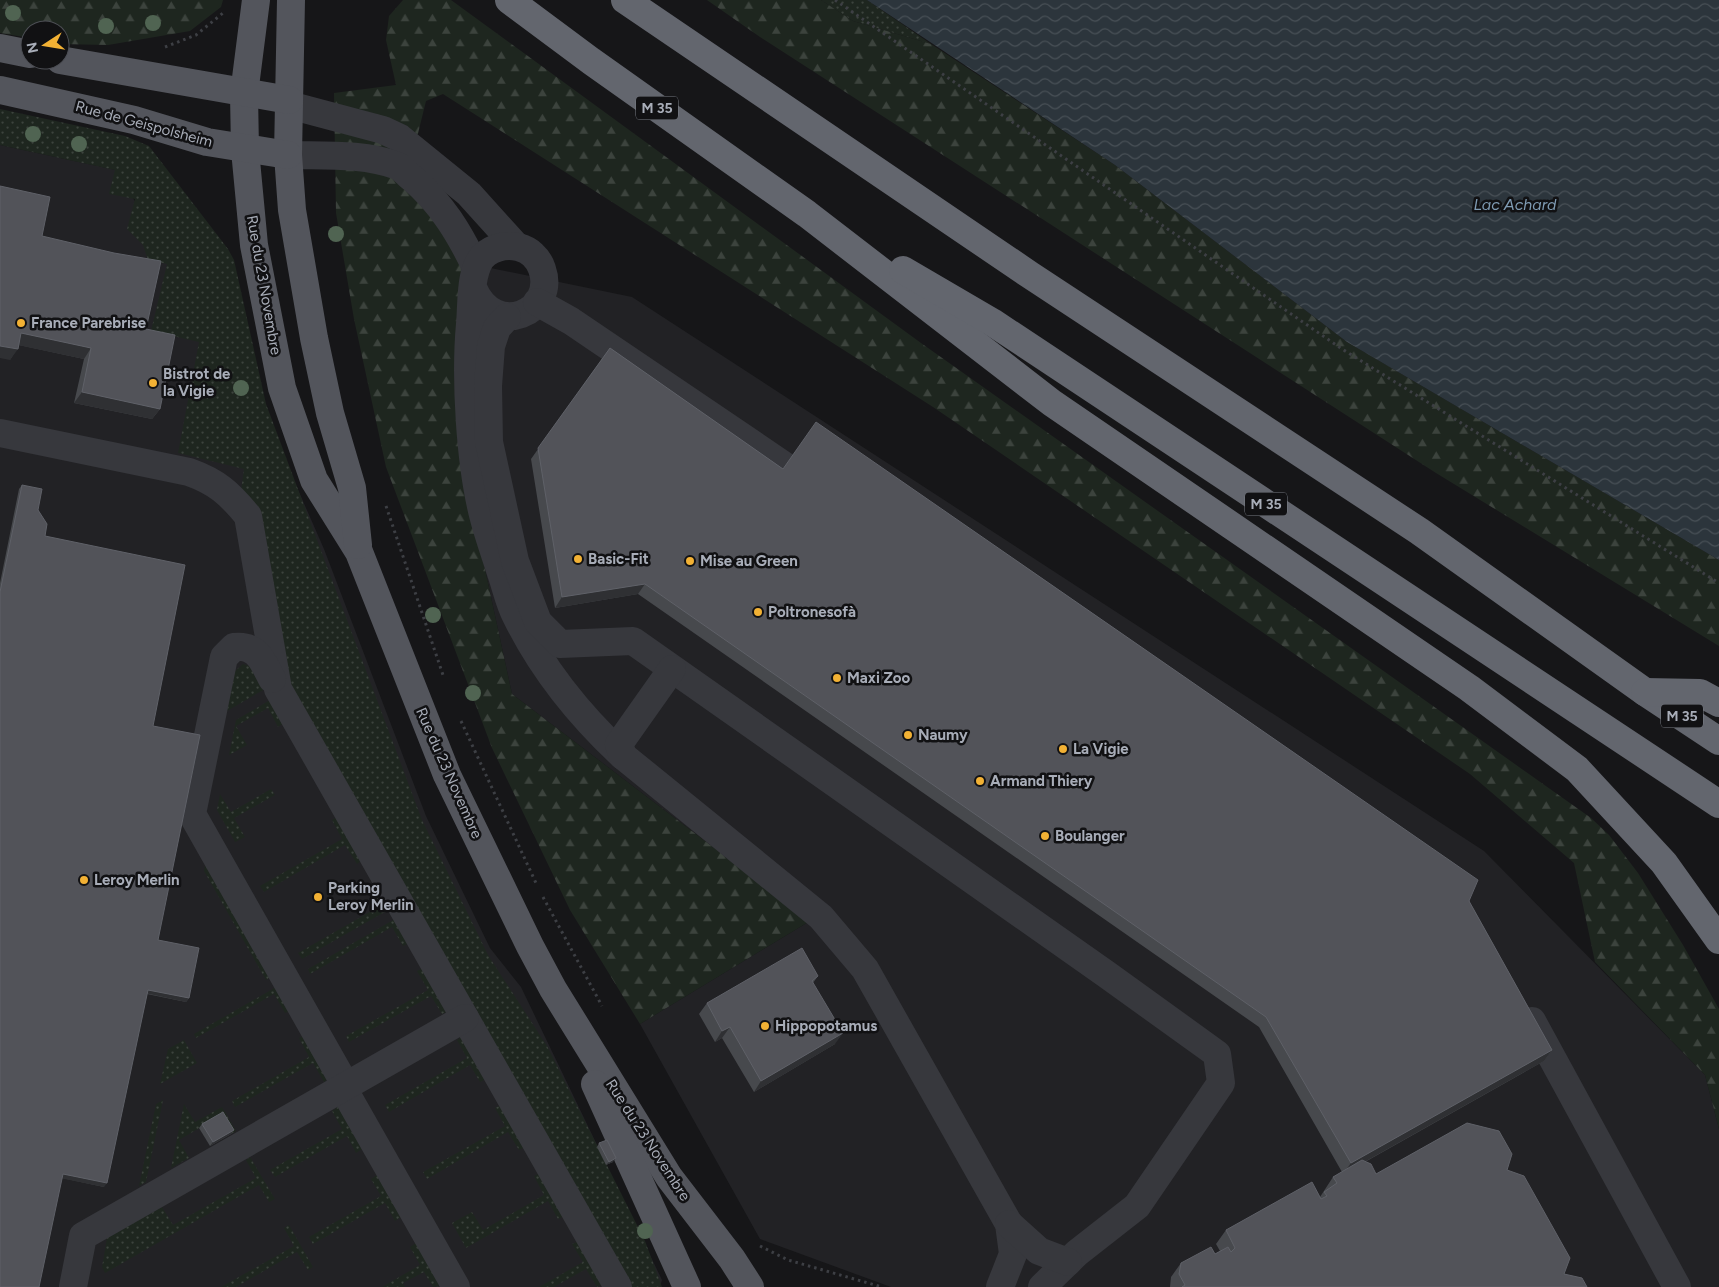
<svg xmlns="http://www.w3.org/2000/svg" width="1719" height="1287" font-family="Figtree,sans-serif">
  <defs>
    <pattern id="grass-dots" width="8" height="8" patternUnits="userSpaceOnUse" patternTransform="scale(1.25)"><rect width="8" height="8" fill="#1e261f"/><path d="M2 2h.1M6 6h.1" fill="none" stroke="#3c433d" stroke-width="1.8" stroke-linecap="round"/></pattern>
    <pattern id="forest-firs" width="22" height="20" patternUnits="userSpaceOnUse" patternTransform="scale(1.25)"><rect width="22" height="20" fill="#1e261f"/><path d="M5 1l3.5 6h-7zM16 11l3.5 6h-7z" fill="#3c433d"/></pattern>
    <pattern id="water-waves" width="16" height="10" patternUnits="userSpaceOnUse" patternTransform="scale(1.25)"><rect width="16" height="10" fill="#2c353c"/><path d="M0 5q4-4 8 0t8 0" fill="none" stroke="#485056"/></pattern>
  </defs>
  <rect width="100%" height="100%" fill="#161618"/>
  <g fill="#222225">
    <path d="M0 145 116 170 270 426 324 549 426 816 490 948 521 987 662 1280 660 1287H0Z"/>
    <path d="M461 262 632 297 1484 851 1705 1075 1719 1129V1287H891L760 1239 640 1024 810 921 512 694 460 454Z"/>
  </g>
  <g fill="url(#grass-dots)">
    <path d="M821 0H867L931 44 853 21Z"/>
    <path d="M0 109 125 136 149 146 228 249 234 260 266 404 422 820 488 955 547 1046 645 1241 662 1287H631L291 688 241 491 244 469 178 453 199 342 151 331 167 264 148 260 143 245 127 229 135 199 109 194 115 170 0 145Z"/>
    <path d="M243 664 252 667 265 689 227 711 235 671Z"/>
    <path d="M270 700 284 723 278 727 268 708 236 726 247 745 229 755 236 720Z"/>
    <path d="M271 789 275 795 234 818 245 837 235 842 217 810 220 794 231 812Z"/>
    <path d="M337 817 362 860 357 864 345 845 264 892 260 886 342 839 332 820Z"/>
    <path d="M206 861 272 976 266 980 204 871Z"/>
    <path d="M376 885 390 909 302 959 298 953 380 906 370 888Z"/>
    <path d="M395 919 409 943 403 946 392 927 310 974 308 969Z"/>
    <path d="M423 968 448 1011 442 1014 431 996 349 1042 346 1036 428 990 417 971Z"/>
    <path d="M278 986 291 1010 285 1013 274 994 196 1038 194 1034Z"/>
    <path d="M305 1035 330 1078 324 1082 313 1063 235 1107 232 1101 309 1057 299 1038Z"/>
    <path d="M462 1037 486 1079 480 1082 470 1065 389 1112 385 1105 467 1058 457 1040Z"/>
    <path d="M184 1040 197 1063 160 1084 168 1049Z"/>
    <path d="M163 1100 146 1182 139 1186 156 1104Z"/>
    <path d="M184 1104 195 1122 222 1107 236 1131 231 1134 220 1116 179 1140 189 1158 171 1168Z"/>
    <path d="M501 1105 525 1147 519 1150 508 1132 427 1179 423 1172 505 1126 495 1108Z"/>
    <path d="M338 1107 362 1149 356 1153 347 1136 275 1177 270 1170 342 1129 332 1111Z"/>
    <path d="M250 1157 275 1199 269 1202 259 1185 105 1273 102 1267 107 1238 162 1207 173 1225 256 1178 246 1160Z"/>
    <path d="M540 1173 564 1216 558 1219 548 1201 466 1248 452 1223 472 1212 483 1230 544 1195 534 1176Z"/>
    <path d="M377 1175 401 1217 395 1221 385 1203 313 1244 309 1237 381 1196 371 1179Z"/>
    <path d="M289 1225 313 1267 308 1270 297 1252 236 1287H221L294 1246 284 1228Z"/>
    <path d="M579 1241 603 1284 597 1287 586 1269 554 1287H539L583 1262 572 1244Z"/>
    <path d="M416 1243 440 1286 433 1287 424 1272 403 1283 405 1287H382L420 1265 410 1247Z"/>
  </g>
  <g fill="url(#forest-firs)">
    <path d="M0 0H223L221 7 190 31 108 45 60 44V30H30V38L0 33Z"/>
    <path d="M403 0H451L921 343 1591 818 1609 835 1638 873 1683 945 1719 1009V1129L1705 1075 1595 962 1574 863 1470 774 933 407 443 94 426 101 405 186 446 223 461 262 460 454 512 694 810 921 640 1024 570 910 492 748 386 467 354 319 336 213 334 93 396 85 386 40 389 16Z"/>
    <path d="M707 0H821L853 21 931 44 1115 165 1347 342 1719 560V646L1436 473 760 37Z"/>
  </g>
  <path fill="url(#water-waves)" d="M867 0H1719V560L1347 342 1115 165Z"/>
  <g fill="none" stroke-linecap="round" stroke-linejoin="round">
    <g stroke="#3d3f44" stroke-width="3" stroke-dasharray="2.5 4" stroke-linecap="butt">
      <path d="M835 0 1342 349 1719 583"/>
      <path d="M165 47 196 35 223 13"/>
      <path d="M386 506 444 678"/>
      <path d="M461 721 536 883"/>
      <path d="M543 897 602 1006"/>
      <path d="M760 1246 788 1260 882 1287"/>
    </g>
    <g stroke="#37383d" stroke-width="28">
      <path d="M289 105 383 130 400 138 469 194 516 246"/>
      <path d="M288 155C323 156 364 153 398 166 403 169 408 175 412 178 442 204 460 234 476 268"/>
      <path d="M473 288C495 340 557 312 542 269 534 245 506 240 487 253 469 265 472 304 470 324 465 379 470 462 483 515 488 535 495 554 501 573 506 587 509 603 516 616 542 669 580 716 623 756"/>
      <path d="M537 302 571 321 785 466"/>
      <path d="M507 317 497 328 491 346 488 386 489 442 515 561 538 622 560 644 633 641 1106 974 1217 1054 1221 1083 1137 1206 1077 1253 1042 1287"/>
      <path d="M0 433 189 472C217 482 229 493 248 516L278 689 618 1287"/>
      <path d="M672 669 619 744 623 756 821 917 865 969 1009 1224 1013 1254 1000 1287"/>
      <path d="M272 679C263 662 257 644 234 647L224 657 192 814 346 1086"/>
      <path d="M1532 1021 1677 1287"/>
      <path d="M343 1088 456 1287"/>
      <path d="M1009 1224 1039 1251 1068 1262"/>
      <path d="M73 1287 83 1236 465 1018"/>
    </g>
    <g stroke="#53555c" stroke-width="28">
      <path d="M256 0 244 94 245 150 254 245 282 388 314 480 359 552 447 775 530 946 553 989 669 1177 732 1259 750 1287"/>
      <path d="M291 0 288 155 292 210 314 338 330 413 352 488 358 545"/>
      <path d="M0 48 30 54"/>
      <path d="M60 60 289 100"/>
      <path d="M0 90 134 120 207 142 288 155"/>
      <path d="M595 1084 687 1287"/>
    </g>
    <g stroke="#63666e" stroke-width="28">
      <path d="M509 0 591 61 807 214 1052 403 1469 688 1577 769 1664 863 1719 940"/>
      <path d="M625 0 1030 275 1419 531 1645 692 1719 741"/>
      <path d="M903 270 992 322 1719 804"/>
      <path d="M1645 692 1700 693 1719 703"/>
    </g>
  </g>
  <g fill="#506452">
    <circle cx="13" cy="13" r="8"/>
    <circle cx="153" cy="23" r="8"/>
    <circle cx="106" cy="26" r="8"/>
    <circle cx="33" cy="134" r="8"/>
    <circle cx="79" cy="144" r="8"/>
    <circle cx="336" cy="234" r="8"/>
    <circle cx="241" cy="388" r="8"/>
    <circle cx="433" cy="615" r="8"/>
    <circle cx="473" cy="693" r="8"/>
    <circle cx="645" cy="1231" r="8"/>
  </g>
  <g fill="#47494d">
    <path d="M42 236 146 329 160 409 152 419 74 403 84 359 19 345 10 360Z"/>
    <path d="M610 348 783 469 1469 901 1552 1050 1544 1061 1365 1162 1376 1174 1507 1170 1564 1274 1587 1287H1170L1171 1277 1181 1263 1215 1254 1220 1251 1216 1244 1226 1230 1320 1197 1333 1177 1342 1172 1259 1027 638 594 555 608 531 459Z"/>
    <path d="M22 485 38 510 45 536 153 726 158 940 189 998 186 1002 147 994 104 1187 62 1178 0 1287V583L19 489Z"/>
    <path d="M818 976 813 983 835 1044 754 1092 722 1038 715 1042 699 1014 707 1003Z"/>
    <path d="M202 1124 234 1130 231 1134 210 1146 199 1128Z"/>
    <path d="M599 1143 613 1162 606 1165 597 1147Z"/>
  </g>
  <g fill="#2f3033">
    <path d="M21 333 91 348 84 359 13 344Z"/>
    <path d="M0 346 18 349 10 360 0 358Z"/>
    <path d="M82 392 160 409 152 419 74 403Z"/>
    <path d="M645 584 638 594 555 608 562 597Z"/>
    <path d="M148 990 189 998 186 1002 145 993Z"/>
    <path d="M730 1027 722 1038 715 1042 722 1031Z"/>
    <path d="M843 1033 835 1044 754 1092 761 1081Z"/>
    <path d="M1552 1050 1544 1061 1343 1174 1351 1163Z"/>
    <path d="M234 1130 231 1134 210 1146 213 1142Z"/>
    <path d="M616 1158 613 1162 606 1165 609 1162Z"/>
    <path d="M63 1174 107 1183 104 1187 60 1178Z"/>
  </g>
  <g fill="#525359" stroke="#5f6168">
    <path d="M0 186 50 197 42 236 114 253 161 261 146 329 175 335 160 409 82 392 91 348 21 333 18 349 0 346Z"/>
    <path d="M610 348 783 469 816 422 1478 880 1469 901 1552 1050 1351 1163 1266 1017 645 584 562 597 538 448Z"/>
    <path d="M22 485 42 489 38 510 47 524 45 536 185 565 153 726 200 735 158 940 199 948 189 998 148 990 107 1183 63 1174 39 1287H0V592Z"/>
    <path d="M802 948 818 976 812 981 843 1033 761 1081 730 1027 722 1031 707 1003Z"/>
    <path d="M223 1112 234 1130 213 1142 202 1124Z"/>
    <path d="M1467 1123 1499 1131 1512 1154 1507 1170 1524 1176 1570 1258 1564 1274 1582 1278 1587 1287H1182L1185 1285 1179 1274 1181 1263 1211 1247 1215 1254 1228 1247 1231 1252 1235 1248 1226 1230 1312 1182 1321 1199 1327 1196 1324 1192 1337 1183 1333 1177 1362 1160 1371 1164 1376 1174Z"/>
    <path d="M607 1140 616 1158 609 1162 599 1143Z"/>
  </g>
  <g fill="#f2b134" stroke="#111113" stroke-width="2">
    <circle cx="21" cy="323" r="5"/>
    <circle cx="153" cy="383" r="5"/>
    <circle cx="578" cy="559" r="5"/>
    <circle cx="690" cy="561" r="5"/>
    <circle cx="758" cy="612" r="5"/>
    <circle cx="837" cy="678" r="5"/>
    <circle cx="908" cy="735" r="5"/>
    <circle cx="1063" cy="749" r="5"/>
    <circle cx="980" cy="781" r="5"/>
    <circle cx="1045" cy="836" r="5"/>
    <circle cx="84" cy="880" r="5"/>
    <circle cx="318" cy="897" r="5"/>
    <circle cx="765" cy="1026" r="5"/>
  </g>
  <g text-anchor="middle" stroke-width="5" stroke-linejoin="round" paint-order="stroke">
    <g fill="#111113" stroke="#7b7e86" stroke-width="1">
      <rect x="636" y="96.5" width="42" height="23" rx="4"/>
      <rect x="1245" y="492.5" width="42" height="23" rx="4"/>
      <rect x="1661" y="704.5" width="42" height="23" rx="4"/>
    </g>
    <g font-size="14" font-weight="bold" fill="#a8adb8">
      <text x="657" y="113">M 35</text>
      <text x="1266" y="509">M 35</text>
      <text x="1682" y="721">M 35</text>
    </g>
    <g font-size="15" fill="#a8adb8" stroke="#111113">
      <text transform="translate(144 124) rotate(15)" y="5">Rue de Geispolsheim</text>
      <text transform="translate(264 285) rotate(80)" y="5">Rue du 23 Novembre</text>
      <text transform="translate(449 773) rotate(66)" y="5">Rue du 23 Novembre</text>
      <text transform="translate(648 1140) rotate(57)" y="5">Rue du 23 Novembre</text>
    </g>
    <g font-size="15" font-weight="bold" fill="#a8adb8" stroke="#111113" text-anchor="start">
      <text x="31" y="328">France Parebrise</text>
      <text x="163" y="379">Bistrot de<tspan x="163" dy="17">la Vigie</tspan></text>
      <text x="588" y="564">Basic-Fit</text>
      <text x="700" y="566">Mise au Green</text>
      <text x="768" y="617">Poltronesofà</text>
      <text x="847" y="683">Maxi Zoo</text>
      <text x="918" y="740">Naumy</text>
      <text x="1073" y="754">La Vigie</text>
      <text x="990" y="786">Armand Thiery</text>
      <text x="1055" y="841">Boulanger</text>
      <text x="94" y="885">Leroy Merlin</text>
      <text x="328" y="893">Parking<tspan x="328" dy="17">Leroy Merlin</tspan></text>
      <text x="775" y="1031">Hippopotamus</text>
    </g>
    <g font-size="16" font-style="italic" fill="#7f9bb3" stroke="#111113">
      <text x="1515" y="210">Lac Achard</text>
    </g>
  </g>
  <g transform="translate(45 45) rotate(258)"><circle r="24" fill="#111113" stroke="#4d4f55"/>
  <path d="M0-4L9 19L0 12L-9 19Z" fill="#f2b134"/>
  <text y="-8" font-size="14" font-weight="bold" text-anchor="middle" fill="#a8adb8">N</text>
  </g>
</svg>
